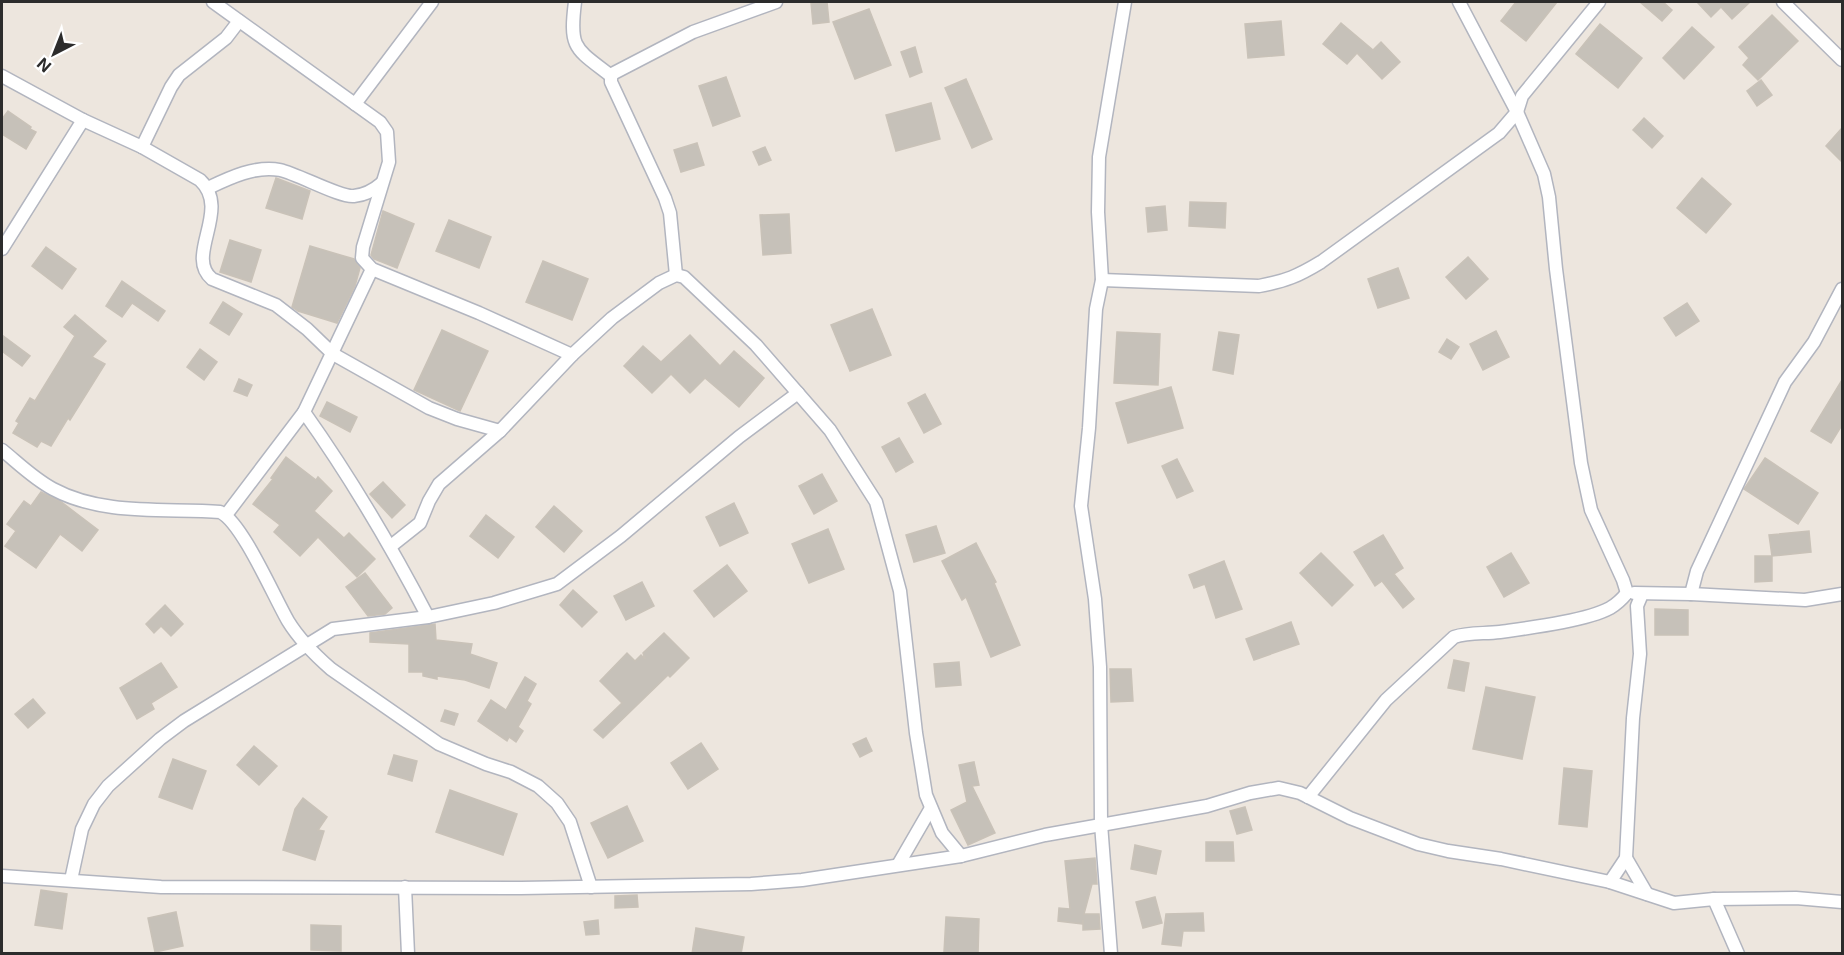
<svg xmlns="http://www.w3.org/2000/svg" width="1844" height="955" font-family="Inter,sans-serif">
  <rect width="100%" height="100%" fill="#ede6de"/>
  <g fill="#c6c1b9" stroke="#c9c2b8" stroke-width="1.5">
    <path d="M827 2 829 22 813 24 811 3Z"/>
    <path d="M1516 2H1557L1526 41 1501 21Z"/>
    <path d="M1640 2H1663L1672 10 1662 21Z"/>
    <path d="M1697 2H1750L1732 19 1721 7 1711 17Z"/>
    <path d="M869 9 891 65 855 79 833 22Z"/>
    <path d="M1772 15 1798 41 1758 80 1743 65 1749 58 1739 47Z"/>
    <path d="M1281 21 1284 55 1248 58 1245 24Z"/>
    <path d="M1341 23 1373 50 1381 42 1400 62 1382 79 1357 53 1347 64 1323 44Z"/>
    <path d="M1600 24 1642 58 1618 88 1576 54Z"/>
    <path d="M1692 27 1714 47 1684 79 1663 58Z"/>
    <path d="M915 47 922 72 910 77 901 52Z"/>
    <path d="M726 77 740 116 713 126 699 86Z"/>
    <path d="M966 79 992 139 972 148 945 88Z"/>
    <path d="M1761 80 1772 95 1757 106 1747 91Z"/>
    <path d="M931 103 940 139 896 151 886 115Z"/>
    <path d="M8 111 31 127 30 129 36 132 26 149 2 134V119Z"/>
    <path d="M1644 118 1663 136 1652 148 1633 130Z"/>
    <path d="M1842 128V162L1826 146Z"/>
    <path d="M697 143 704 165 681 172 674 150Z"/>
    <path d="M765 147 771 160 759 165 753 152Z"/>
    <path d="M276 178 310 191 302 219 266 208Z"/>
    <path d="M1702 178 1731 204 1706 233 1677 208Z"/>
    <path d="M1190 202 1226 203 1225 228 1189 226Z"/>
    <path d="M1165 206 1167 230 1148 232 1146 208Z"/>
    <path d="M383 211 414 224 397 268 374 259 371 255Z"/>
    <path d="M789 214 791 253 763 255 760 215Z"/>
    <path d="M449 220 491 237 479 268 436 251Z"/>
    <path d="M230 240 261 250 251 282 220 272Z"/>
    <path d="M310 246 354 259 360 268 355 286 337 323 298 311 292 307Z"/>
    <path d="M46 247 76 269 62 289 32 266Z"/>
    <path d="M1468 257 1488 279 1466 299 1446 277Z"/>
    <path d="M543 261 588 279 572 320 526 302Z"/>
    <path d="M1398 268 1409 298 1378 308 1368 279Z"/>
    <path d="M122 281 165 311 158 321 132 303 122 317 106 306Z"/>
    <path d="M223 302 242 314 229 335 210 323Z"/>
    <path d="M1687 303 1699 321 1676 336 1664 318Z"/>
    <path d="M872 309 891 355 850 371 831 325Z"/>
    <path d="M75 315 106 341 92 357 105 364 70 420 68 418 51 446 41 441 37 447 13 433 19 423 16 421 30 398 35 401 75 336 64 327Z"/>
    <path d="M442 330 488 351 460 411 414 390Z"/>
    <path d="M1496 331 1509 357 1483 370 1470 344Z"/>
    <path d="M1117 332 1160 334 1158 385 1114 383Z"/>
    <path d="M1219 332 1239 335 1233 374 1213 370Z"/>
    <path d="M2 335 30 356 22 366 2 351Z"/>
    <path d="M690 335 720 366 734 351 764 378 739 407 705 378 690 393 671 374 652 393 624 366 643 346 661 362Z"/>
    <path d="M1447 339 1459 347 1451 359 1439 352Z"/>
    <path d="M200 349 217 362 204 380 187 367Z"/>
    <path d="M239 379 252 385 247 396 234 391Z"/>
    <path d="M1842 380V425L1831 443 1811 431Z"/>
    <path d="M1171 387 1183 428 1128 443 1116 403Z"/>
    <path d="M925 394 941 424 924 433 908 403Z"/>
    <path d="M327 402 357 417 350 432 320 416Z"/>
    <path d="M899 438 913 462 896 472 882 447Z"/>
    <path d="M286 457 316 480 318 477 332 491 314 511 344 538 349 533 375 559 357 577 318 537 300 556 274 532 280 525 253 504 273 479 271 478Z"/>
    <path d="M1765 458 1818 493 1798 524 1744 489Z"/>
    <path d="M1177 459 1193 491 1177 498 1162 466Z"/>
    <path d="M822 474 837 501 814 514 799 486Z"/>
    <path d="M383 482 405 505 392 518 370 494Z"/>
    <path d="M41 492 60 501 98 530 82 551 60 534 36 568 5 546 16 531 7 524 24 501 31 506Z"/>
    <path d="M734 503 748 533 720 546 706 517Z"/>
    <path d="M554 506 582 531 564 552 536 527Z"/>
    <path d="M486 515 514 537 498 558 470 536Z"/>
    <path d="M936 526 945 553 914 562 906 535Z"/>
    <path d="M828 529 844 569 809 583 792 544Z"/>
    <path d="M1809 531 1811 552 1772 556 1769 535Z"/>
    <path d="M1383 535 1403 568 1394 574 1414 599 1403 608 1382 581 1375 586 1354 552Z"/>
    <path d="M976 543 996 582 994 583 1020 645 991 657 966 597 962 600 942 561Z"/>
    <path d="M1321 553 1353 585 1332 606 1300 573Z"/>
    <path d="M1511 553 1529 583 1504 597 1487 567Z"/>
    <path d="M1755 556H1772V581L1755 582Z"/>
    <path d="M1224 561 1242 609 1216 618 1205 584 1194 588 1189 575Z"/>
    <path d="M727 565 747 591 714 617 694 591Z"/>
    <path d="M365 573 392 608 385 614 368 616 346 587Z"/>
    <path d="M642 582 654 606 626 620 614 596Z"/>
    <path d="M573 590 597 612 582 627 560 605Z"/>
    <path d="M165 605 183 624 171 636 161 626 154 633 146 624Z"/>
    <path d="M1655 609 1688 610V635H1655Z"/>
    <path d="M1291 622 1299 644 1254 660 1246 639Z"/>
    <path d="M435 624 436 640 472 644 470 654 497 663 489 688 465 680 437 676V679L423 676V672H409V644L370 642V633Z"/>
    <path d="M664 633 689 658 670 677 668 675 603 738 594 730 622 703 600 681 627 653 635 661 641 655 645 659 643 653Z"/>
    <path d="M1454 660 1469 663 1464 691 1448 688Z"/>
    <path d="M959 662 961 685 936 687 934 664Z"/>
    <path d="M161 663 177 687 151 703 154 709 137 719 120 688Z"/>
    <path d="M1110 669H1131L1133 701 1111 702Z"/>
    <path d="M525 677 536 684 527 701 531 704 518 727 523 731 516 742 509 737 507 741 478 721 491 700 506 710Z"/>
    <path d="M1486 687 1535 697 1522 759 1473 749Z"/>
    <path d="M33 699 45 713 28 728 15 714Z"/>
    <path d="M445 710 458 714 454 725 441 721Z"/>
    <path d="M866 738 872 751 860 757 853 744Z"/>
    <path d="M701 743 718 769 688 789 671 763Z"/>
    <path d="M254 746 277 766 259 785 237 765Z"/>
    <path d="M394 755 417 761 412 781 388 774Z"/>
    <path d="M173 759 206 771 192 809 159 797Z"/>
    <path d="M974 762 979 785 972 786 995 833 968 845 951 810 967 802 959 765Z"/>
    <path d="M1564 768 1592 771 1587 827 1559 824Z"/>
    <path d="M450 790 517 814 503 855 436 832Z"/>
    <path d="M303 798 327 817 318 830 324 831 315 860 283 850 295 809Z"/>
    <path d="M627 806 643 841 608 858 591 823Z"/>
    <path d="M1245 807 1252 830 1237 834 1230 811Z"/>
    <path d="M1206 842H1233L1234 861H1206Z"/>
    <path d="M1135 845 1161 851 1156 874 1131 869Z"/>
    <path d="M1095 858 1097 884H1092L1084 914H1099L1100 929 1083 930V920L1082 924 1058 921 1059 908 1070 909 1065 861Z"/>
    <path d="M41 890 67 894 62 929 35 925Z"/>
    <path d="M637 895 638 907 615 908V896Z"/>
    <path d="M1155 897 1162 923 1143 928 1136 902Z"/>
    <path d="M176 912 183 946 155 952 148 918Z"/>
    <path d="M1203 913 1204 931H1183L1181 946 1162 944 1166 914Z"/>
    <path d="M946 917 979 919 978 954 944 952Z"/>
    <path d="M598 920 599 934 586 935 584 922Z"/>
    <path d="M311 925 341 926V951L311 950Z"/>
    <path d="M696 928 744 937 741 954H692Z"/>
  </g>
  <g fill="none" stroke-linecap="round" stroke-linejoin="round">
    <g stroke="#b2b5bf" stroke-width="15">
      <g id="street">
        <path d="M213 2 380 122 387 132 389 162 363 247 362 258 372 269 479 313 572 355 612 318 659 283 676 275 684 277 756 345 830 430 876 502 900 591 916 733 926 795 942 833 961 856"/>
        <path d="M575 2C569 49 575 48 611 76"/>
        <path d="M1459 2 1517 112 1544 174 1549 197 1556 269 1581 463 1591 510 1623 580 1627 593"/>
        <path d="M1783 2 1842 60"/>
        <path d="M2 76 83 120 142 147 200 180C232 210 184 256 212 279L276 305 307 329 333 354 429 408 457 419 500 431 572 355"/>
        <path d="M355 104 432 2"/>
        <path d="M142 147 171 87 179 75 226 38 239 21"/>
        <path d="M208 188C229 178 256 165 280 170 298 174 341 198 354 196 365 195 374 190 382 183"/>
        <path d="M2 249 83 120"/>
        <path d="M372 269 304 412C351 478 391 546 428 617"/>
        <path d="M676 275 670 213 665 198 611 82V76L614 73 693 32 776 2"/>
        <path d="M1102 280 1259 286C1286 281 1298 276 1321 262L1499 133 1517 112 1522 96 1599 2"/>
        <path d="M2 450C18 463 34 479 53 489 103 516 165 508 220 512 242 522 274 597 288 621 299 639 315 655 331 669L439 744 486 764 511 772 538 786 557 803 570 822 591 887"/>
        <path d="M226 515 304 412"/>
        <path d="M391 546 420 523 429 501 439 484 500 431"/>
        <path d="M1634 593 1691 594 1805 600 1842 594"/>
        <path d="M1691 594 1697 571 1785 382 1814 342 1842 289"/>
        <path d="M1308 797 1386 700 1454 637C1469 632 1484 634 1500 632 1528 628 1586 621 1610 608 1617 604 1622 599 1627 593"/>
        <path d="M1626 858 1647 894"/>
        <path d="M898 865 931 808"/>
        <path d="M2 876 161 887 521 888 751 884 802 880 961 856 1045 835 1207 806 1250 793 1279 788 1300 793 1350 818 1418 844 1448 851 1501 859 1610 882 1674 903 1714 899 1796 898 1842 902"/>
        <path d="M71 880 82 829 94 804 108 786 160 739 184 721 333 629 428 617 494 603 557 584 621 536 739 437 798 393"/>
        <path d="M1610 882 1626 858 1633 718 1640 654 1637 606 1642 594"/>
        <path d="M405 887 408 954"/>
        <path d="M1714 899 1738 954"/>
        <path d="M1111 954 1101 824 1100 667 1095 599 1081 506 1089 428 1096 309 1102 280 1098 212 1099 157 1125 2"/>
      </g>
    </g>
    <use href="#street" stroke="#fff" stroke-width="12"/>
  </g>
  <rect width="1844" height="955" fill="none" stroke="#2c2c2c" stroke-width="6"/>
  <g transform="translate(54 54) rotate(222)" stroke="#ffffff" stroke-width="4.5" paint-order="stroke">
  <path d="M0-4.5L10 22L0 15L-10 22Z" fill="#2c2c2c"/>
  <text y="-9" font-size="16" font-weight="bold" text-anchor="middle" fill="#2c2c2c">N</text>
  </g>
</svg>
